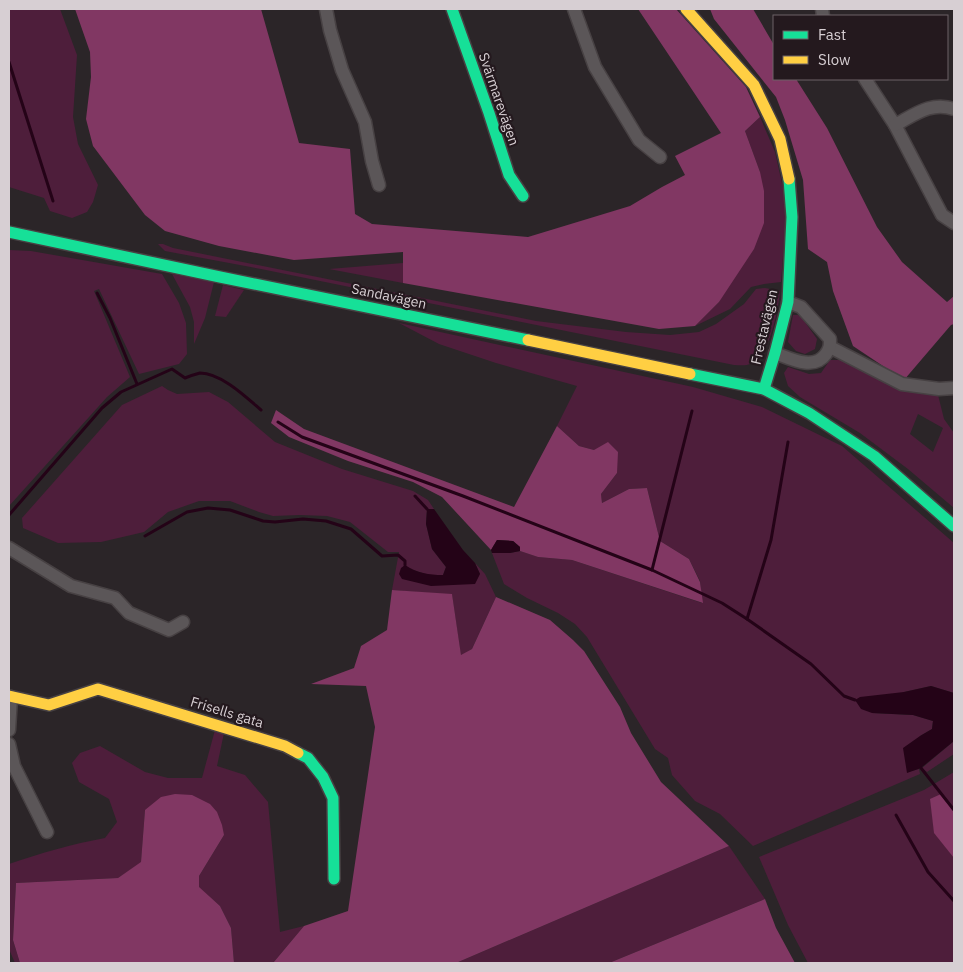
<svg xmlns="http://www.w3.org/2000/svg" width="963" height="972" font-family="'IBM Plex Sans',sans-serif">
  <rect width="100%" height="100%" fill="#2b2528"/>
  <g fill="#4e1e3b" fill-rule="evenodd">
    <path d="M9 9H60L77 55 73 117 78 144 98 185 93 202 87 212 72 218 50 211 44 198 9 187Z"/>
    <path d="M760 117 775 152 783 188 786 217 781 282 764 284 751 287 730 309 695 326 719 302 760 172 745 131Z"/>
    <path d="M158 244H163L173 248 536 321 626 332 670 335 699 332 716 324 744 304 756 289 765 288 780 291C778 311 770 356 750 364 746 366 739 365 734 365L261 269 165 251Z"/>
    <path d="M9 250 31 251 162 274 179 303 186 323 187 354 179 364 139 374 99 289 94 291 130 377 107 397 9 506Z"/>
    <path d="M403 263V283L329 269Z"/>
    <path d="M172 274 214 282 205 318 194 344V322L190 307Z"/>
    <path d="M223 285 244 290 226 317 215 316Z"/>
    <path d="M793 315H798L802 318 817 339 815 349 805 354 796 351 788 342Z"/>
    <path d="M399 323 693 387 762 407 842 446 954 543V693L931 686 904 692 872 713 913 715 933 721 932 729 920 736 907 772 919 769 920 774 753 846 720 814 695 801 672 775 668 758 655 749 587 637 575 624 558 613 527 598 504 584 492 553H510L520 551 538 557 572 560 702 603 700 581 689 559 660 541 647 488 629 489 602 503 601 494 617 473 594 450 579 446 557 426 577 386 496 363 439 344Z"/>
    <path d="M830 360H843L894 387 916 392 938 395 944 419 954 433V508L908 469 860 433 800 397 788 386 784 373 788 367 809 374 821 373ZM918 414 943 428 933 452 910 434Z"/>
    <path d="M162 386 168 390 177 394 209 392 228 402 275 442 342 469 413 491 428 500 434 509H427L426 524 432 549 446 567 443 575H429L413 570 402 579 480 574 475 563 485 574 496 597 472 649 461 656 452 595 392 590 399 552H388L350 522 327 516 300 515 273 516 259 512 230 501H199L168 512 144 532 101 542 58 543 23 528 22 518 122 405Z"/>
    <path d="M215 730 224 733 217 766 245 775 268 802 280 932 304 926 273 963H234L231 928 220 906 199 888V876L224 835 145 810 141 863 118 878 16 883 13 940 20 963H15L9 949V864C41 853 72 844 105 838L117 822 109 799 79 782 72 763 80 753 100 746 145 772 168 778H202Z"/>
    <path d="M954 741V754L927 772 922 768Z"/>
    <path d="M954 772V963H808L788 925 759 857 924 790Z"/>
    <path d="M729 846 765 899 609 963H456Z"/>
  </g>
  <g fill="#813763">
    <path d="M75 9H261L299 143 350 149 355 214 372 224 528 237 630 206 662 187 685 175 675 156 721 133 638 9H676L746 87 760 117 745 131 760 172 764 191V223L754 249 719 302 695 326 659 329 403 283V252L294 260 219 246 165 231 145 215 93 146 86 119 91 77 90 52Z"/>
    <path d="M710 9H753L774 45V79H796L827 128 877 227 902 262 947 302 954 296V324L951 325 904 380 853 346 833 291 827 262 808 249 803 180 785 120 776 97 714 19Z"/>
    <path d="M276 410 304 429 514 507 557 426 579 446 594 450 608 442 618 452 617 473 601 494 602 503 629 489 647 488 660 541 689 559 700 582 703 603 572 560 538 557 520 551V547L513 541 497 540 491 550 442 497 413 482 348 461 289 437 271 423Z"/>
    <path d="M392 590 452 594 461 655 472 649 496 597 550 620 573 640 584 651 620 707 631 733 661 782 729 846 456 963H273L304 926 348 911 375 727 366 686 311 684 354 668 361 646 387 630Z"/>
    <path d="M175 794 192 795 210 804 217 812 222 825 224 835 199 876V887L220 906 231 928 234 963H20L13 940 16 883 118 878 141 862 145 810 161 797Z"/>
    <path d="M941 794 954 808V858L934 833 930 799Z"/>
    <path d="M765 899 776 928 795 963H609Z"/>
  </g>
  <g fill="#240317">
    <path d="M427 509H434L463 550 475 563 480 574 475 584 431 586 402 579 399 574 401 568 405 565C417 573 429 575 443 575L446 567 432 549 426 524Z"/>
    <path d="M497 540 513 541 520 547V551L510 553H492L491 550Z"/>
    <path d="M931 686 954 693V741L921 768 907 773 903 748 920 736 932 729 933 721 913 715 872 713 861 709 855 700 860 697 904 692Z"/>
  </g>
  <g fill="none" stroke-linecap="round" stroke-linejoin="round">
    <g stroke="#240317" stroke-width="3">
      <path d="M9 62 53 201"/>
      <path d="M97 293 110 318 137 384"/>
      <path d="M278 422 302 437 463 496 652 570 722 603 747 619 811 664 844 696 855 700"/>
      <path d="M415 496 427 509"/>
      <path d="M9 515 102 408 121 392 172 369 185 378C190 376 196 374 200 373 221 373 246 397 261 410"/>
      <path d="M145 536 187 512 208 508 230 510 263 521 275 522 303 519 326 521 351 529 382 556 398 555 405 561V565"/>
      <path d="M652 570 692 411"/>
      <path d="M747 619 771 540 788 442"/>
      <path d="M921 768 954 810"/>
      <path d="M896 815 928 872 954 901"/>
    </g>
    <g stroke="#474143" stroke-width="15">
      <g id="street">
        <path d="M326 9 330 30 342 70 365 122 372 161 379 185"/>
        <path d="M574 9 595 67 639 140 660 157"/>
        <path d="M822 9 823 16"/>
        <path d="M865 79 895 125 942 215 954 223"/>
        <path d="M895 125C914 115 931 101 954 109"/>
        <path d="M830 347 902 384 939 389 954 388"/>
        <path d="M775 353C791 359 814 371 826 354 830 348 830 346 830 339L801 307 788 302"/>
        <path d="M9 548 71 586 115 598 129 613 169 630 183 622"/>
        <path d="M9 730 11 697"/>
        <path d="M9 744 14 766 47 832"/>
      </g>
    </g>
    <g stroke="#474143" stroke-width="14">
      <g id="fast">
        <path d="M452 9 489 113 509 175 523 196"/>
        <path d="M9 232 220 277 528 340"/>
        <path d="M690 374 764 389 809 413 874 456 954 526"/>
        <path d="M764 389 775 353 788 302 792 217 789 179"/>
        <path d="M298 753 308 758 323 777 333 798 334 879"/>
      </g>
    </g>
    <g stroke="#474143" stroke-width="14">
      <g id="slow">
        <path d="M686 9 754 85 780 139 789 179"/>
        <path d="M528 340 690 374"/>
        <path d="M9 696 49 705 98 689 285 746 298 753"/>
      </g>
    </g>
    <use href="#street" stroke="#5b5658" stroke-width="12"/>
    <use href="#fast" stroke="#16e098" stroke-width="11"/>
    <use href="#slow" stroke="#ffcf43" stroke-width="11"/>
  </g>
  <g text-anchor="middle" stroke-width="4.5" stroke-linejoin="round" paint-order="stroke">
    <g font-size="14" fill="#d7cfd3" stroke="#24191e">
      <text transform="translate(499 99) rotate(71)" y="5">Svärmarevägen</text>
      <text transform="translate(389 296) rotate(12)" y="5">Sandavägen</text>
      <text transform="translate(764 327) rotate(-77)" y="5">Frestavägen</text>
      <text transform="translate(227 712) rotate(17)" y="5">Frisells gata</text>
    </g>
  </g>
  <rect width="963" height="972" fill="none" stroke="#d7cfd3" stroke-width="20"/>
  <rect x="773" y="15" width="175" height="65" fill="#24191e" stroke="#6c6266"/>
  <rect x="783" y="31" width="25" height="8" fill="#16e098" stroke="#6c6266"/>
  <text x="818" y="40" font-size="15" fill="#d7cfd3">Fast</text>
  <rect x="783" y="56" width="25" height="8" fill="#ffcf43" stroke="#6c6266"/>
  <text x="818" y="65" font-size="15" fill="#d7cfd3">Slow</text>
</svg>
